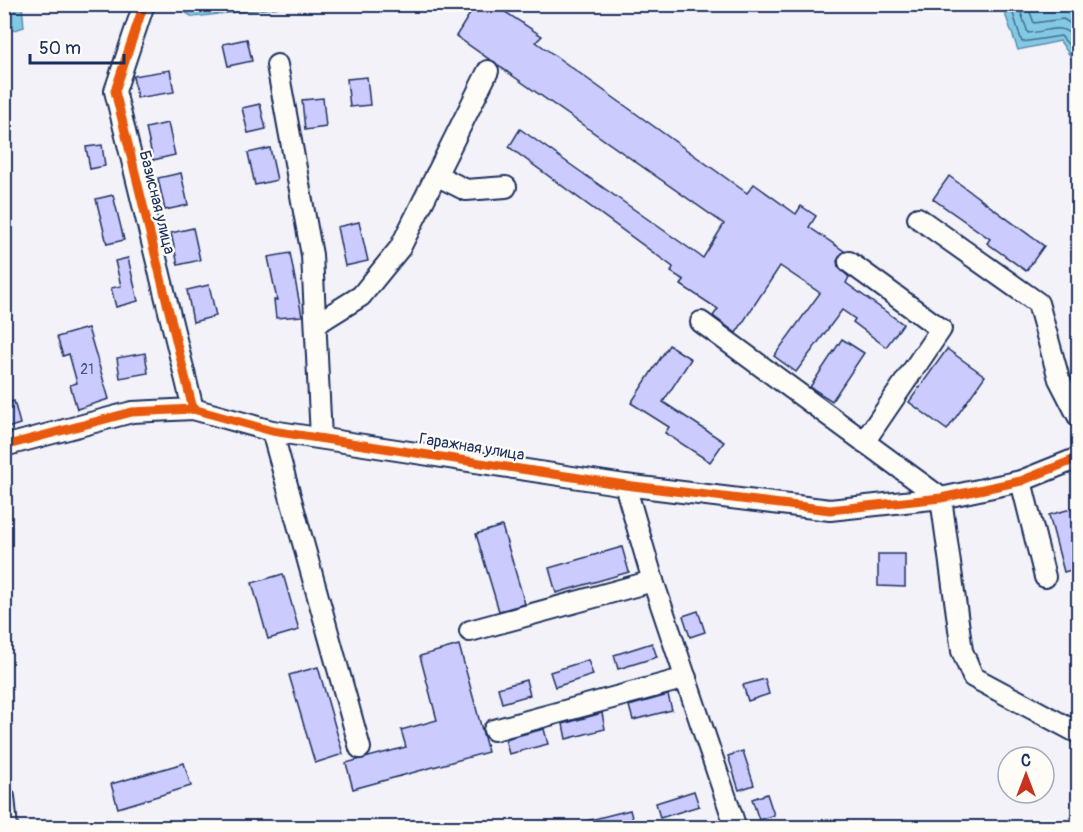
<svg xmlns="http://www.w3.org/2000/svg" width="1083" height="832" font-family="Pangolin,sans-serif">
  <rect width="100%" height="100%" fill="#f3f2f8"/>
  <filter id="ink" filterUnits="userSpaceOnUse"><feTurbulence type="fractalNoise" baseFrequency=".0167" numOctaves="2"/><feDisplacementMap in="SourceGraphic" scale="12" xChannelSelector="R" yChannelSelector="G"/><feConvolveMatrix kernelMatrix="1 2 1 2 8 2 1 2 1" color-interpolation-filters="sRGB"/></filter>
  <g filter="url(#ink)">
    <g fill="#83c9e4" stroke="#598bae" stroke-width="1.5">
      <path d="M5 4 22 5 24 27 5 33Z"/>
      <path d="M1007 4 1078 5V67L1060 41 1018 50 1003 8Z"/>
      <path d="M172 5H299L193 17Z"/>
    </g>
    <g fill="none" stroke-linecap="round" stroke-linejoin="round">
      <g stroke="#456d94" stroke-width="1.5">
        <path d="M184 4 195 10 246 4"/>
        <path d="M1010 4 1022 42 1061 36 1078 56"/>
        <path d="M1018 4 1028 33C1052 32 1061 19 1078 43"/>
        <path d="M1027 4 1034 23 1063 19 1078 28"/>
      </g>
    </g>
    <g fill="#cccbfe" stroke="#1b2f5e" stroke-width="1.5">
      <path d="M476 4H493L542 36 536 42 747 193 754 184 796 214 801 206 816 216 809 227 844 251 837 261 838 267 849 277 846 283 903 324 886 347 853 322 855 319 842 310 796 372 774 356 820 293 780 266 736 333 713 316 718 309 681 285 684 280 671 272 673 267 509 147 520 129 703 258 724 224 456 36Z"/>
      <path d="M247 39 252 61 228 66 223 44Z"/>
      <path d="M170 70 174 92 137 98 133 76Z"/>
      <path d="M367 77 370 105 350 107 347 79Z"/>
      <path d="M323 98 326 127 305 130 302 100Z"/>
      <path d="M260 104 266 129 248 133 242 108Z"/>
      <path d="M168 123 175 155 153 160 146 128Z"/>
      <path d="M102 145 105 166 90 169 86 147Z"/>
      <path d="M270 148 277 180 255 185 248 153Z"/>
      <path d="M181 173 188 205 165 210 158 178Z"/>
      <path d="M949 176 1044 246 1026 271 987 243 990 239 933 199Z"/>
      <path d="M113 195 124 240 107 244 96 199Z"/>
      <path d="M359 222 368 261 345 266 337 227Z"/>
      <path d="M193 228 200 260 178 265 171 233Z"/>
      <path d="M290 253 302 316 276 318 274 300H277L268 257Z"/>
      <path d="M128 258 138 301 116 307 111 288 121 286 115 261Z"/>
      <path d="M209 285 216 316 193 322 187 290Z"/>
      <path d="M88 328 109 399 77 409 70 385 77 383 69 354 63 356 57 337Z"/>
      <path d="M842 339 864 353 832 401 810 387Z"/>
      <path d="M669 345 691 359 663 402 724 442 710 462 665 433 669 427 631 403Z"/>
      <path d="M947 349 985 376 947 430 909 402Z"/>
      <path d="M145 353 148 373 120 378 117 358Z"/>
      <path d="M14 401 20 424 4 429V404Z"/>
      <path d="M1078 507V568L1064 572 1049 515Z"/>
      <path d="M502 526 525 604 499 611 476 534Z"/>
      <path d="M622 547 629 572 556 593 549 568Z"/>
      <path d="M878 554H905V587L878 586Z"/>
      <path d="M283 574 299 630 268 639 252 583Z"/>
      <path d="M698 611 705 632 690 637 683 616Z"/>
      <path d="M652 643 657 657 618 669 614 655Z"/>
      <path d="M459 645 488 752 353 789 346 763 406 747 401 730 437 720 420 656Z"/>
      <path d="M588 660 593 675 555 687 550 672Z"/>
      <path d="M318 667 343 754 315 763 289 675Z"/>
      <path d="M765 679 769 694 748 701 743 685Z"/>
      <path d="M526 680 530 695 502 703 498 688Z"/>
      <path d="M668 695 672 710 633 720 629 706Z"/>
      <path d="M602 713 605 729 566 739 563 724Z"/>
      <path d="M544 729 548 744 509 754 505 739Z"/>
      <path d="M743 751 754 785 739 790 728 756Z"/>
      <path d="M184 763 191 786 118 808 111 784Z"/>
      <path d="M694 791 699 806 660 818 656 803Z"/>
      <path d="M767 794 774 815 759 820 752 799Z"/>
      <path d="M630 810 634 825 574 828V824Z"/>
    </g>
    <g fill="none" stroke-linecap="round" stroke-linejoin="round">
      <g stroke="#1b2f5e" stroke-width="24">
        <g id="minor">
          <path d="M144 4 115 91 193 409"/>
          <path d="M277 65 312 255 321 438"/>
          <path d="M436 175 466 190 506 187"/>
          <path d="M918 218 1038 303 1059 379 1078 416"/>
          <path d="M849 262 941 329 864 442"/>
          <path d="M701 322 941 498 962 651 973 677 1078 733"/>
          <path d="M316 324 361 296 400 248 488 71"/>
          <path d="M272 431 360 748"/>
          <path d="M4 446 132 412 193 409 272 431 625 485 830 510 941 498 1021 481 1078 458"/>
          <path d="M1021 481 1045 577"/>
          <path d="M625 485 653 581 735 825 726 828"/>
          <path d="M470 631 653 581"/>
          <path d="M494 730 686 678"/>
          <path d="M4 797 7 828"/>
        </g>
      </g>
      <use href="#minor" stroke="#fdfcf7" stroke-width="20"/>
      <g stroke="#fdfcf7" stroke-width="13">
        <g id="cycleway">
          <path d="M144 4 115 91 193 409"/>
          <path d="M4 446 132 412 193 409 272 431 625 485 830 510 941 498 1021 481 1078 458"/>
        </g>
      </g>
      <use href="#cycleway" stroke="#e8590c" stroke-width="9"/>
    </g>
  </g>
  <g text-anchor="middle" stroke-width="4.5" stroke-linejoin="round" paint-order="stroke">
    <g font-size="14" fill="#475686">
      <text x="87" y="374">21</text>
    </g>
    <g font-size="16" fill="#1b2f5e" stroke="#fdfcf7">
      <text transform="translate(158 202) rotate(76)" y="6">Базисная улица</text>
      <text transform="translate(472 446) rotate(9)" y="6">Гаражная улица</text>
    </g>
  </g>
  <rect width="1083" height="832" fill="none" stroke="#fdfcf7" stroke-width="24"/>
  <rect x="12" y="12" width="1059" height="808" fill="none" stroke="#1b2f5e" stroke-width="2" filter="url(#ink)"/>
  <g transform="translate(1026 775)"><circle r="28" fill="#fdfcf7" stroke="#a3aaba" stroke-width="1.5"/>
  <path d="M0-4.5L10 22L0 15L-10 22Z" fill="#c8321e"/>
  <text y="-9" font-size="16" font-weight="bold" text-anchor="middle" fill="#1b2f5e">С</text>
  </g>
  <path d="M30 54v9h94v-9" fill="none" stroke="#1b2f5e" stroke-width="3"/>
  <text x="39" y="54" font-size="18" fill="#1b2f5e" stroke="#fdfcf7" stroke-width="4.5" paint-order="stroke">50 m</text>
</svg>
